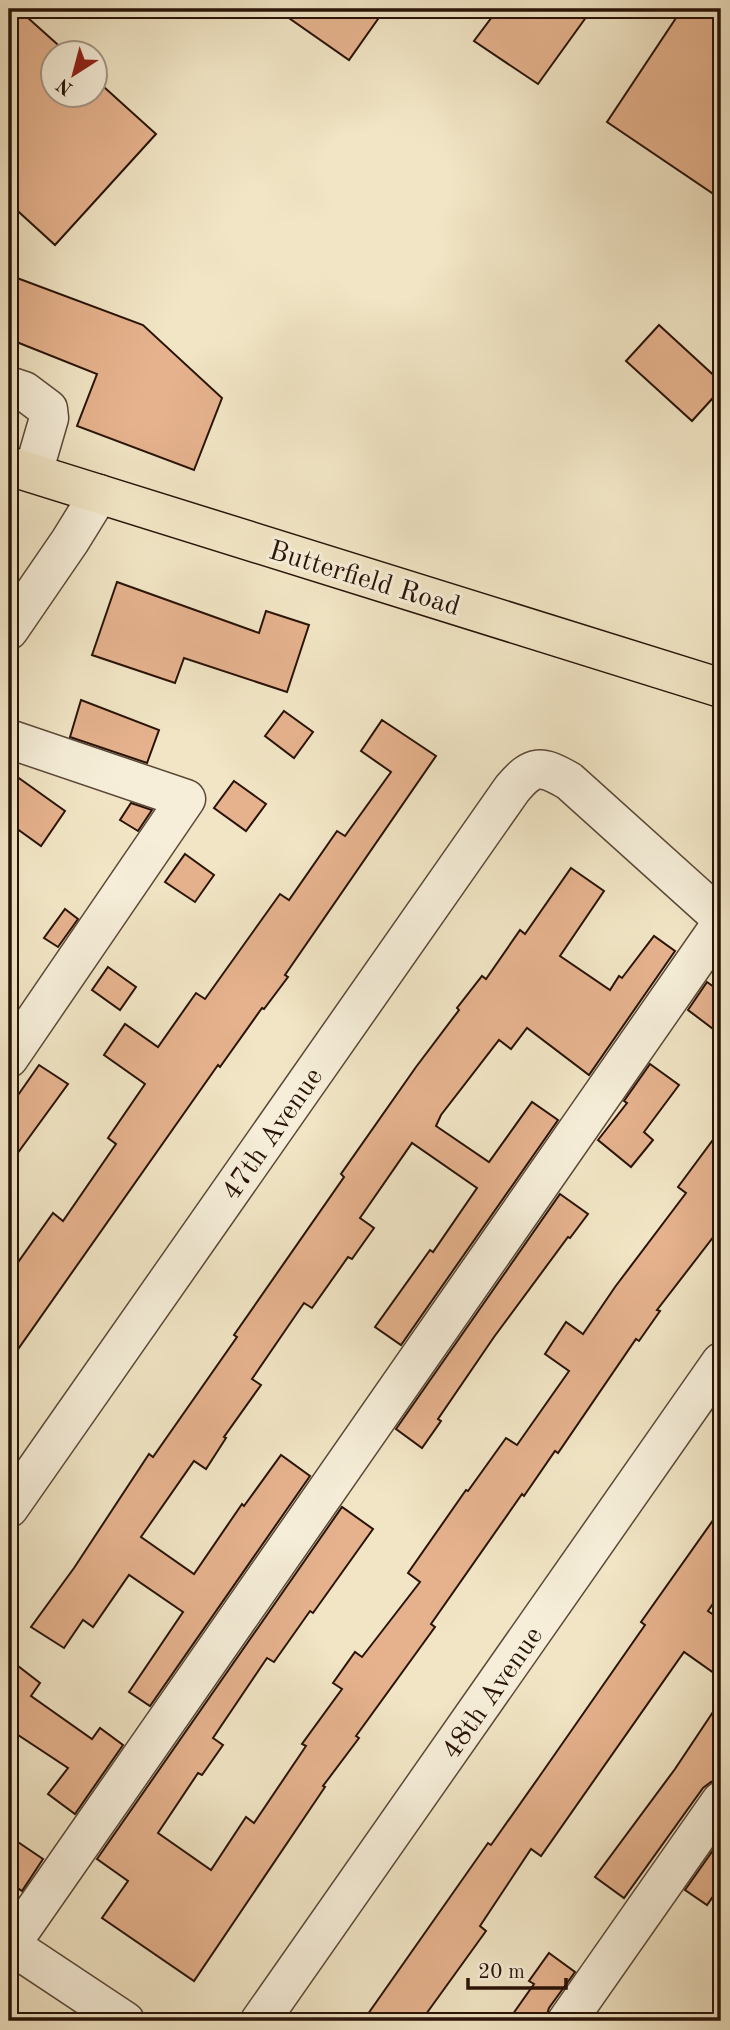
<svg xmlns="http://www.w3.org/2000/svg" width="730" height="2030" font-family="'Old Standard TT',serif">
  <rect width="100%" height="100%" fill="#f1e5c5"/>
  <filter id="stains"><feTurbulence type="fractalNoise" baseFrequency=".00286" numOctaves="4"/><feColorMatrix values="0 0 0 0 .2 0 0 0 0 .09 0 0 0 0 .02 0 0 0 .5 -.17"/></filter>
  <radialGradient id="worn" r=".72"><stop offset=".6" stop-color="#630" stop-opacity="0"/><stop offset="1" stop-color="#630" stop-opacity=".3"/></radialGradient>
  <g fill="#e5b28d" stroke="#291308" stroke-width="2">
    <path d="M9 9H18L66 52H52V94H94V78L156 134 55 245 9 203Z"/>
    <path d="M276 9H385L349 60Z"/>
    <path d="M498 9H592L538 84 474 41Z"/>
    <path d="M682 9H721V199L607 122Z"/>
    <path d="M9 275 143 325 222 398 194 470 77 426 97 374 9 339Z"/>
    <path d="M659 325 721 382V389L692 421 626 361Z"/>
    <path d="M117 582 259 633 266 611 309 625 287 692 184 658 175 683 92 655Z"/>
    <path d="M81 700 159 730 147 763 70 737Z"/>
    <path d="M284 711 313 732 294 758 265 736Z"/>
    <path d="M382 720 436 756 285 975 288 977 264 1009 262 1008 220 1067 218 1065 9 1362V1275L53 1213 63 1221 116 1144 108 1138 145 1084 104 1055 125 1024 158 1047 196 993 205 999 280 894 289 900 337 831 345 836 391 772 361 751Z"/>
    <path d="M9 771 65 811 41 846 9 823Z"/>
    <path d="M234 781 266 804 246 831 214 808Z"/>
    <path d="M131 803 152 810 138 831 120 820Z"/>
    <path d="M185 854 214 875 195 902 165 882Z"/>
    <path d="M571 868 604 891 560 956 610 990 619 976 622 978 654 936 675 951 589 1075 527 1028 511 1049 499 1040 441 1115 436 1126 489 1162 532 1102 558 1120 401 1345 375 1327 430 1250 433 1252 477 1188 412 1143 360 1218 374 1228 352 1259 348 1257 312 1308 304 1303 252 1379 261 1385 224 1437 226 1438 206 1469 194 1461 141 1537 194 1574 242 1504 244 1506 281 1455 310 1476 150 1706 129 1692 183 1612 129 1575 93 1627 83 1620 64 1648 31 1627 74 1568 149 1454 153 1457 237 1337 234 1335 344 1177 341 1174 416 1067 459 1010 457 1008 482 976 486 979 520 930 525 934Z"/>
    <path d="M65 909 78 919 58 947 44 938Z"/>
    <path d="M108 967 136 987 120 1010 92 990Z"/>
    <path d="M707 982 721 992V1035L688 1010Z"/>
    <path d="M650 1064 679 1085 644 1132 653 1140 631 1167 598 1140 627 1103 624 1101Z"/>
    <path d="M39 1065 68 1084 9 1165V1108Z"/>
    <path d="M721 1129V1227L657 1310 660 1311 639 1341 636 1339 558 1453 555 1451 524 1496 522 1494 431 1624 435 1627 356 1736 359 1738 323 1786 325 1787 194 1981 102 1918 128 1881 97 1859 342 1507 373 1529 313 1613 310 1611 274 1662 267 1658 213 1738 223 1745 202 1775 198 1773 158 1833 211 1870 246 1817 254 1823 306 1746 302 1744 342 1689 333 1683 355 1652 362 1657 420 1582 408 1573 466 1490 468 1491 506 1438 517 1445 569 1371 545 1354 566 1322 583 1334 615 1287 686 1193 678 1187Z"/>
    <path d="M560 1194 588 1214 570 1238 568 1237 494 1337 438 1419 441 1421 422 1448 396 1429Z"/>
    <path d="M721 1509V1592L708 1611 721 1620V1678L684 1652 541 1856 531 1849 480 1926 486 1931 421 2021H363L488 1843 491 1845 539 1777 645 1625 641 1622Z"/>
    <path d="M9 1659 40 1683 31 1696 92 1739 100 1728 123 1745 75 1814 48 1794 68 1768 9 1729Z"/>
    <path d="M721 1700V1779L711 1782 703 1788 624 1898 595 1877 675 1769Z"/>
    <path d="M9 1836 43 1859 22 1891 9 1882Z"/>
    <path d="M721 1839V1885L707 1905 685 1890Z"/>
    <path d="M549 1953 575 1972 549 2008 545 2021H508L534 1984 529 1981Z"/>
  </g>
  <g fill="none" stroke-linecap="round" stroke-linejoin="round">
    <g stroke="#5b4837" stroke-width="41">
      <g id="minor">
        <path d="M9 386 24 391 48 409 49 418 33 473"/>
        <path d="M9 630 70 541 99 494"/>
        <path d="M9 739 186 799 9 1058"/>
        <path d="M9 1508 512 789C533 764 541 765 569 781L721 918"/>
        <path d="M9 1944 125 2021"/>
        <path d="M9 1947 721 924"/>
        <path d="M260 2021 721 1362"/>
        <path d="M567 2021 721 1801"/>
      </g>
    </g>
    <g stroke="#291308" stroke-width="41">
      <path id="major" d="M9 466 721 688"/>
    </g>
    <use href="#minor" stroke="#f6eed9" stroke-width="38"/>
    <use href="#major" stroke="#f1e5c5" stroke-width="38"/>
  </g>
  <g text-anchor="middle" stroke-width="6" stroke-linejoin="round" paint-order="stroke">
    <g font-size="28" fill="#291308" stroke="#f6eed9">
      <text transform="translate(365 577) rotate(17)" y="10">Butterfield Road</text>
      <text transform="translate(271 1133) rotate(-55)" y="10">47th Avenue</text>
      <text transform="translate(491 1692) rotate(-55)" y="10">48th Avenue</text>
    </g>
  </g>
  <rect width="730" height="2030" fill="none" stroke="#f1e5c5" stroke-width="35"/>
  <rect x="10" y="10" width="709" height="2009" fill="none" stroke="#291308" stroke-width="3.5"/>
  <rect x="18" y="18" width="695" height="1995" fill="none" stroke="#291308" stroke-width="2"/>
  <g transform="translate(74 74) rotate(216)"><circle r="33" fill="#f6eed9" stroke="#a49685" stroke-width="2"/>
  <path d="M0-5L12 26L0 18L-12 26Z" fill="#8f2418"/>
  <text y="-10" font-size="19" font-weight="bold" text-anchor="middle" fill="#291308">N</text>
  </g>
  <path d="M468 1978v10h98v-10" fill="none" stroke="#291308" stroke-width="3.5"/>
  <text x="478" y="1978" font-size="21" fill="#291308" stroke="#f6eed9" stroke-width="5" paint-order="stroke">20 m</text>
  <rect width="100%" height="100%" filter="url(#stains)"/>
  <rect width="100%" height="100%" fill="url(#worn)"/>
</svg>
